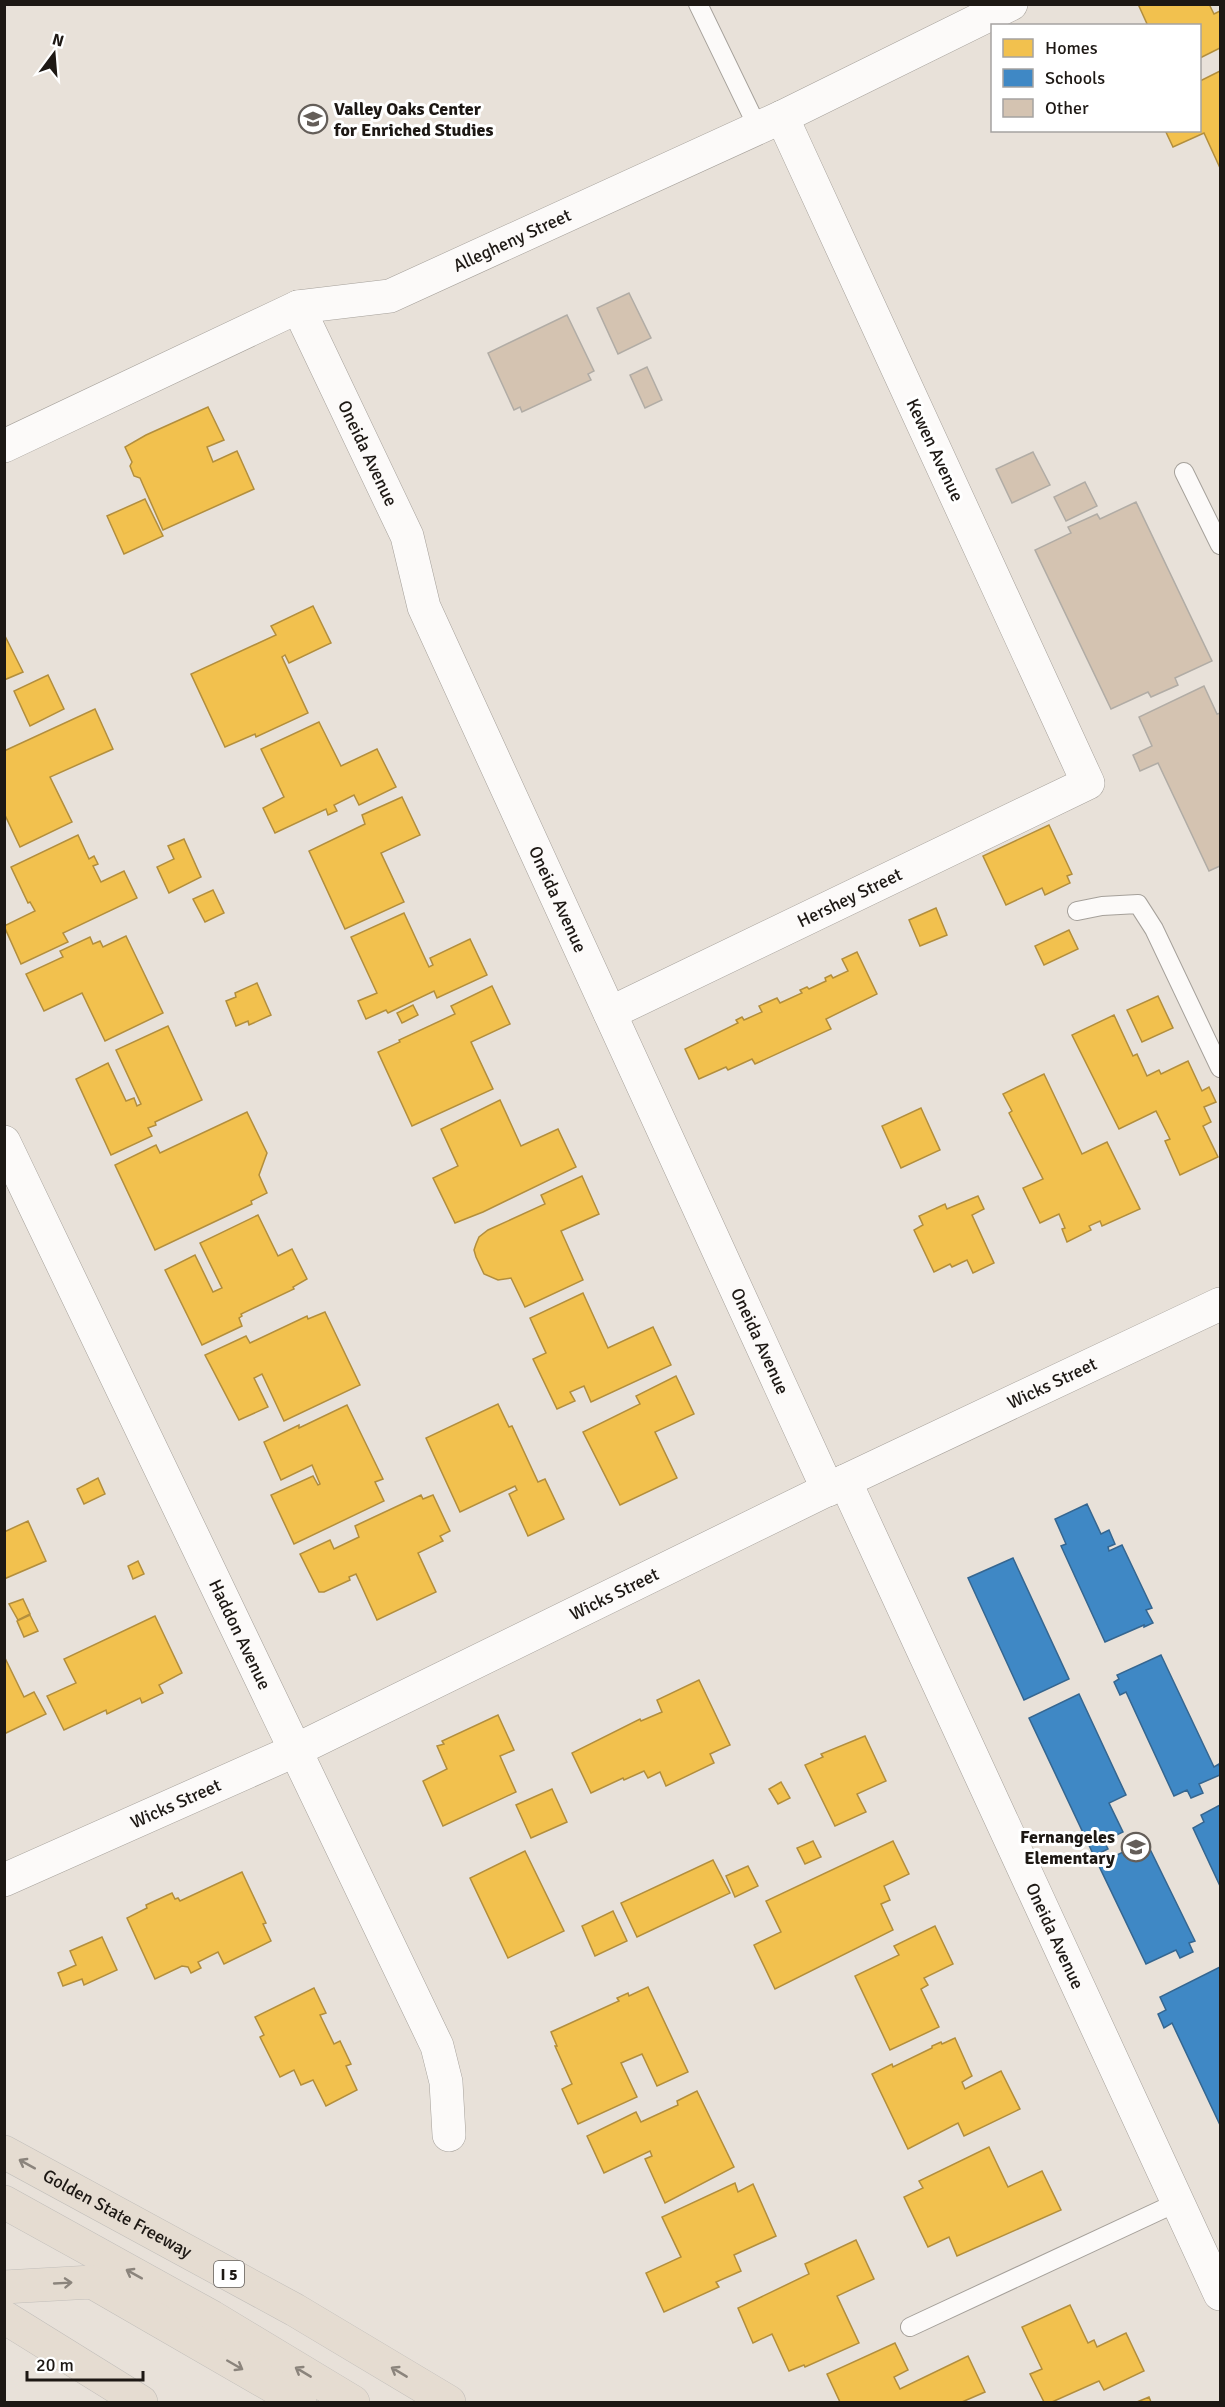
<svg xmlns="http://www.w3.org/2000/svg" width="1225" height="2407" font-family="Signika,sans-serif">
  <rect width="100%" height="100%" fill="#e8e1d9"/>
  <g fill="#f2c14e" stroke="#b28e3d" stroke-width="1.5">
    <path d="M1138 4H1209L1214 14 1220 11V48L1200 58V26H1148Z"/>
    <path d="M1220 71V168L1204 133 1173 147 1165 130H1200V81Z"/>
    <path d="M208 407 224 440 207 447 213 462 237 451 254 489 163 530 140 478 134 476 130 466 132 462 125 447 146 435Z"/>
    <path d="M145 499 163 536 124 554 107 516Z"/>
    <path d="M313 606 331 643 289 663 285 655 282 657 308 713 256 737 255 734 225 747 191 674 276 635 271 626Z"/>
    <path d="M4 634 23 672 4 680Z"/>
    <path d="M48 675 64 709 30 726 14 691Z"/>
    <path d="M95 709 113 749 50 777 72 822 20 847 4 813V751Z"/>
    <path d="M319 722 341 766 377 749 396 787 359 805 354 795 334 805 337 811 328 815 326 809 275 833 263 808 284 797 261 749Z"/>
    <path d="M402 797 420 835 381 853 404 902 345 929 309 851 365 824 362 815Z"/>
    <path d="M1049 825 1072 874 1067 876 1070 883 1045 895 1042 888 1006 905 983 856Z"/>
    <path d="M78 835 89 859 94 856 98 864 93 866 101 882 124 871 137 898 63 933 68 942 21 964 4 926 35 911 30 902 28 903 11 867Z"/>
    <path d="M184 839 201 877 169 893 157 867 174 859 168 846Z"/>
    <path d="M213 890 224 913 205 922 193 899Z"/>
    <path d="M936 908 947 935 920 946 909 920Z"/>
    <path d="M404 913 429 967 433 965 430 958 470 939 487 975 437 998 434 991 388 1013 386 1010 366 1019 358 1001 377 993 351 937Z"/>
    <path d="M1069 930 1078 949 1044 965 1035 946Z"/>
    <path d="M126 936 163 1013 105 1041 82 993 44 1011 26 974 63 957 60 951 90 937 93 944 100 941 103 947Z"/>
    <path d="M857 952 877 994 826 1019 831 1029 755 1064 752 1059 728 1070 726 1067 699 1079 685 1049 738 1023 736 1020 742 1017 744 1020 762 1012 759 1006 777 998 780 1003 802 993 800 990 807 987 809 989 826 981 825 978 831 975 833 978 848 971 842 959Z"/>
    <path d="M257 983 271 1015 249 1025 248 1021 236 1026 226 1001 236 997 235 993Z"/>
    <path d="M492 986 510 1024 471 1042 493 1089 412 1126 378 1052 400 1042 399 1040 455 1014 451 1006Z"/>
    <path d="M1158 996 1173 1028 1142 1042 1127 1010Z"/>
    <path d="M413 1005 418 1015 402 1023 397 1013Z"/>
    <path d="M1114 1015 1133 1056 1137 1054 1147 1076 1159 1070 1161 1074 1188 1061 1202 1091 1209 1087 1216 1102 1204 1107 1211 1122 1203 1126 1218 1157 1180 1175 1165 1141 1170 1139 1156 1111 1119 1129 1072 1035Z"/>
    <path d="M168 1026 202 1100 155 1122 156 1125 148 1128 152 1136 111 1155 76 1079 108 1063 126 1101 134 1098 137 1106 141 1104 116 1050Z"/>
    <path d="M1044 1074 1082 1154 1107 1142 1140 1209 1102 1226 1100 1221 1089 1226 1091 1230 1067 1242 1062 1229 1065 1228 1059 1214 1040 1223 1023 1188 1043 1179 1009 1113 1012 1111 1003 1094Z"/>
    <path d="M500 1100 521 1146 558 1129 576 1167 483 1212 455 1223 433 1178 458 1166 441 1129Z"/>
    <path d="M921 1108 940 1150 901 1168 882 1126Z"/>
    <path d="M247 1112 267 1153 259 1175 267 1193 251 1201 252 1204 155 1250 115 1165 156 1145 160 1153Z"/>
    <path d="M582 1176 599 1214 561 1231 583 1280 525 1307 511 1278 498 1280 484 1274 476 1257 474 1250 476 1244 479 1237 488 1230 545 1204 541 1195Z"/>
    <path d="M978 1196 984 1209 972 1215 994 1263 973 1273 967 1260 952 1267 950 1264 934 1272 914 1230 923 1225 919 1216 945 1204 947 1209Z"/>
    <path d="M258 1215 278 1256 292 1249 307 1279 293 1287 294 1289 241 1314 242 1316 239 1318 242 1326 202 1345 165 1270 195 1255 213 1292 222 1288 200 1243Z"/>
    <path d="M583 1293 608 1348 653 1327 671 1365 591 1402 584 1386 570 1392 575 1401 557 1409 533 1359 546 1353 530 1318Z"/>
    <path d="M325 1312 360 1385 284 1421 262 1374 254 1378 268 1407 239 1420 205 1355 246 1336 250 1343 307 1316 308 1319Z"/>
    <path d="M676 1376 694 1414 655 1432 677 1478 620 1505 583 1432 640 1404 636 1396Z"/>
    <path d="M498 1404 509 1427 512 1426 538 1482 545 1479 564 1519 528 1536 509 1494 517 1490 515 1486 460 1512 426 1438Z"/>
    <path d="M347 1405 383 1479 375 1482 384 1501 294 1544 271 1495 313 1476 318 1485 320 1484 312 1465 281 1480 264 1442 299 1425V1428Z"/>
    <path d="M98 1478 105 1494 84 1504 77 1489Z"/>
    <path d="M421 1495 423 1499 433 1495 450 1531 440 1536 443 1541 418 1553 436 1592 377 1620 356 1574 349 1577 350 1580 324 1592H319L300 1554 330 1540 334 1549 359 1537 355 1526Z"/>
    <path d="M28 1521 46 1561 4 1579V1532Z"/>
    <path d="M138 1561 144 1574 133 1579 128 1566Z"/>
    <path d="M23 1599 30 1614 18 1620 9 1604Z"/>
    <path d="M30 1615 38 1631 24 1637 17 1621Z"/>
    <path d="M155 1616 182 1673 159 1685 163 1693 142 1703 140 1698 107 1714 106 1710 64 1730 47 1696 76 1683 64 1659Z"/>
    <path d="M4 1656 24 1697 34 1692 46 1714 4 1734Z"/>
    <path d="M699 1680 730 1745 710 1754 714 1763 666 1786 660 1772 648 1778 644 1771 624 1780 623 1778 591 1793 572 1753 640 1719 641 1721 662 1712 657 1700Z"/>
    <path d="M498 1715 514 1750 500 1756 516 1792 443 1826 423 1781 447 1769 437 1746 444 1744 442 1741Z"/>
    <path d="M865 1736 886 1781 857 1794 866 1812 835 1826 805 1765 823 1757 821 1754Z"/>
    <path d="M781 1782 790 1798 778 1804 769 1789Z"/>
    <path d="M552 1789 567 1822 531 1838 516 1805Z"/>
    <path d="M813 1841 821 1857 805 1864 797 1848Z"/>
    <path d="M893 1841 909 1874 884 1886 890 1900 881 1904 893 1930 775 1989 754 1945 781 1932 766 1901Z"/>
    <path d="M525 1851 564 1931 508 1958 470 1878Z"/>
    <path d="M713 1860 730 1893 637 1937 621 1903Z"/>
    <path d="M748 1866 758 1886 735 1897 726 1876Z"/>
    <path d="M242 1872 266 1923 263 1924 271 1941 224 1964 218 1952 198 1962 201 1968 191 1973 188 1967 182 1966 155 1979 127 1918 147 1908 146 1905 172 1893 175 1899 178 1898 180 1901Z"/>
    <path d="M613 1911 627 1941 595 1956 582 1926Z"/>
    <path d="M935 1926 953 1964 924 1978 928 1985 921 1989 939 2027 890 2050 855 1976 899 1955 894 1946Z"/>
    <path d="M102 1937 117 1970 84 1985 82 1979 63 1986 58 1973 76 1965 70 1951Z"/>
    <path d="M648 1987 688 2072 657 2086 642 2054 621 2063 637 2097 578 2124 562 2089 572 2084 555 2046H557L551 2032 619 2001 617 1998 628 1993 629 1996Z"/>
    <path d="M314 1988 326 2013 320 2015 334 2044 340 2041 351 2064 346 2066 357 2090 326 2106 313 2080 301 2085 294 2070 280 2077 260 2037 264 2035 255 2017Z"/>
    <path d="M955 2038 972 2076 962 2082 965 2089 1001 2071 1020 2109 964 2136 958 2123 908 2149 872 2074 892 2064 893 2067 932 2048V2046L941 2042 942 2044Z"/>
    <path d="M697 2091 734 2167 665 2203 645 2159 652 2156 650 2151 604 2173 587 2136 636 2112 641 2122 678 2105 677 2101Z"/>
    <path d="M989 2147 1008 2187 1042 2171 1061 2210 957 2256 949 2237 928 2247 904 2197 923 2188 919 2181Z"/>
    <path d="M735 2183 738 2192 753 2184 776 2236 734 2255 741 2271 716 2282 719 2287 664 2312 646 2273 681 2257 662 2217Z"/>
    <path d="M856 2240 874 2279 837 2296 859 2343 805 2367 804 2365 789 2371 772 2334 753 2343 738 2308 809 2274 805 2264Z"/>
    <path d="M1070 2305 1088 2343 1094 2340 1097 2347 1126 2333 1144 2371 1104 2390 1099 2381 1052 2402H1044L1030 2374 1042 2369 1022 2327Z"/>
    <path d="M895 2343 908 2370 894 2377 900 2389 968 2356 985 2392 962 2402H840L827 2374Z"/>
    <path d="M1149 2397 1151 2402H1137Z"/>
  </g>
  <g fill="#3f88c5" stroke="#356690" stroke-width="1.5">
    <path d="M1087 1504 1101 1534 1109 1530 1115 1544 1108 1547 1109 1551 1122 1545 1152 1608 1146 1610 1153 1623 1144 1627V1625L1105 1642 1061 1546 1066 1544 1055 1519Z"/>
    <path d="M1013 1558 1069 1679 1024 1700 968 1578Z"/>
    <path d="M1161 1655 1214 1767 1219 1764 1220 1768V1775L1199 1784 1203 1793 1191 1798 1187 1790 1174 1796 1126 1692 1120 1695 1114 1682 1119 1679 1117 1675Z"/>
    <path d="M1079 1694 1126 1795 1109 1803 1123 1832 1104 1841 1108 1849 1094 1856 1029 1718Z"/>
    <path d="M1220 1805V1886L1193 1828 1204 1822 1201 1815Z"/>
    <path d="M1146 1841 1195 1941 1189 1943 1193 1952 1180 1958 1176 1950 1146 1964 1098 1864Z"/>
    <path d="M1220 1967V2125L1172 2023 1164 2028 1158 2014 1166 2010 1160 1997Z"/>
  </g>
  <g fill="#d4c3b1" stroke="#b1aca5" stroke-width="1.5">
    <path d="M629 293 651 338 618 354 597 308Z"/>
    <path d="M567 315 594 371 588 374 591 380 522 412 520 407 514 410 488 353Z"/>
    <path d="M647 367 662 400 645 408 630 375Z"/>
    <path d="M1033 452 1050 485 1012 503 996 469Z"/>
    <path d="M1085 482 1097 506 1066 521 1054 497Z"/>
    <path d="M1136 502 1212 661 1175 678 1178 685 1151 697 1148 692 1111 709 1035 550 1071 533 1068 527 1097 514 1100 519Z"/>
    <path d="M1204 686 1217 714 1220 713V866L1209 871 1158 763 1140 771 1133 755 1152 746 1139 717Z"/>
  </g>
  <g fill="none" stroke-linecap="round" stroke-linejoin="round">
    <g stroke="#a5a09a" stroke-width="20">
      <g id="lane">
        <path d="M698 4 758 128"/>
        <path d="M1184 472 1220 545"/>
        <path d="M1077 911 1102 906 1138 904 1154 929 1220 1068"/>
        <path d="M910 2327 1178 2202"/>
      </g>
    </g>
    <g stroke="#a5a09a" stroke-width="34">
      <g id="street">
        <path id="s1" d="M298 307 407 536 424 607 828 1490"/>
        <path id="s2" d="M4 446 298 307 390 296 782 117 1011 4"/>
        <path id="s3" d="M610 1013 1088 783 782 117"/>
        <path id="s4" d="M4 1142 437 2046 446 2082 449 2135"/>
        <path id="s5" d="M845 1481 1220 2294"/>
        <path id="s6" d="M4 1880 294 1751 845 1481 1220 1304"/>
      </g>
    </g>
    <g stroke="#c1beba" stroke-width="34">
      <g id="highway">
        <path id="s7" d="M4 2152 295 2310 449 2402"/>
        <path d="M4 2202 212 2317 353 2402"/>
        <path d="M4 2287 92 2282 300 2402"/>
        <path d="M4 2317 141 2402"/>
      </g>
    </g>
    <use href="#lane" stroke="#fcfaf9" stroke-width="18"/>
    <use href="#street" stroke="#fcfaf9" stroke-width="33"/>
    <use href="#highway" stroke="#e5dcd1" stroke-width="33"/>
  </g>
  <defs><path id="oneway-shaft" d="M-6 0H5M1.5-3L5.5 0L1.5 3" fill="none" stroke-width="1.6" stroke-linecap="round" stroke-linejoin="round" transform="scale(1.5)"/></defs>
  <g stroke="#8b847c">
    <use href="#oneway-shaft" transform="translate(27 2164) rotate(-151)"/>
    <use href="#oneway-shaft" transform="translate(134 2274) rotate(-151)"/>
    <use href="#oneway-shaft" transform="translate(63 2283) rotate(-3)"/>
    <use href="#oneway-shaft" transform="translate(235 2365) rotate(30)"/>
    <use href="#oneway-shaft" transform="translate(303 2372) rotate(-149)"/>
    <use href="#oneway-shaft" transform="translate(399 2372) rotate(-149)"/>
  </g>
  <defs>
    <g id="school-ring" transform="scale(1.5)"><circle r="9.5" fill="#fff" stroke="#645e59" stroke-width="1.5"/><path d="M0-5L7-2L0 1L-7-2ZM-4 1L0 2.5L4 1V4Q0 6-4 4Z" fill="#645e59"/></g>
  </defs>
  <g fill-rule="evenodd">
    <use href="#school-ring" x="313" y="119"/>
    <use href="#school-ring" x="1136" y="1847"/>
  </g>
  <g text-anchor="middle" stroke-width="6" stroke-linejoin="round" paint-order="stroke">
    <rect fill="#fff" stroke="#615d5a" stroke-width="1.5" x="214" y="2261" width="30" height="26" rx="4.5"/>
    <g font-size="16" font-weight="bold" fill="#1d1814">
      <text x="229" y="2280">I 5</text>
    </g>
    <g font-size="18" font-weight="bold" fill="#1d1814" stroke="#fff" text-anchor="start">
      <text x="334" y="115">Valley Oaks Center<tspan x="334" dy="21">for Enriched Studies</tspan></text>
      <text x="1115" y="1843" text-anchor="end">Fernangeles<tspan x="1115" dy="21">Elementary</tspan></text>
    </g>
    <g font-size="18" fill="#1d1814" stroke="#fff">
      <text dy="6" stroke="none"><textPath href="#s2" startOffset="552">Allegheny Street</textPath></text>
      <text transform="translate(935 450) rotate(65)" y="6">Kewen Avenue</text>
      <text dy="6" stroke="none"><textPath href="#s1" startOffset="162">Oneida Avenue</textPath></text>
      <text dy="6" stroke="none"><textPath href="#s3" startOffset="266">Hershey Street</textPath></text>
      <text dy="6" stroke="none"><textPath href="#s1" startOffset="648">Oneida Avenue</textPath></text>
      <text dy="6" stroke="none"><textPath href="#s1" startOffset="1134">Oneida Avenue</textPath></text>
      <text dy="6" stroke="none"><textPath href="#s6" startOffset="1160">Wicks Street</textPath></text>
      <text dy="6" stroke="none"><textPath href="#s6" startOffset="674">Wicks Street</textPath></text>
      <text dy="6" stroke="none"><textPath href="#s4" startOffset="546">Haddon Avenue</textPath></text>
      <text dy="6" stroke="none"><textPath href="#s6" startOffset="188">Wicks Street</textPath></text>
      <text dy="6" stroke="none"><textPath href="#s5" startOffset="501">Oneida Avenue</textPath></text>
      <text dy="6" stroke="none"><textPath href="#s7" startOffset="129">Golden State Freeway</textPath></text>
    </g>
  </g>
  <rect width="1225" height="2407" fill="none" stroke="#1d1814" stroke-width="12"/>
  <rect x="991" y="24" width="210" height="108" fill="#ffffff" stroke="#a5a3a1" stroke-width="1.5"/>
  <rect x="1003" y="39" width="30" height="18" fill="#f2c14e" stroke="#a5a3a1" stroke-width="1.5"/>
  <text x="1045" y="54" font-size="18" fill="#1d1814">Homes</text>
  <rect x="1003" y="69" width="30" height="18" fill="#3f88c5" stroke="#a5a3a1" stroke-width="1.5"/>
  <text x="1045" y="84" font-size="18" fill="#1d1814">Schools</text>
  <rect x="1003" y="99" width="30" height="18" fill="#d4c3b1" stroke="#a5a3a1" stroke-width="1.5"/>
  <text x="1045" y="114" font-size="18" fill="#1d1814">Other</text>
  <g transform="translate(54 54) rotate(16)" stroke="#ffffff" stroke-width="4.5" paint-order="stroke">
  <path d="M0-4.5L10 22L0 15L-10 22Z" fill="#1d1814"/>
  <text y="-9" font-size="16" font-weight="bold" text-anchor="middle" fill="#1d1814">N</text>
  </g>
  <path d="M27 2371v9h116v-9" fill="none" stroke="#1d1814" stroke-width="3"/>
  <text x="36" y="2371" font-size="18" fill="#1d1814" stroke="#ffffff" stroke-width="4.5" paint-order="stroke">20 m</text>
</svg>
